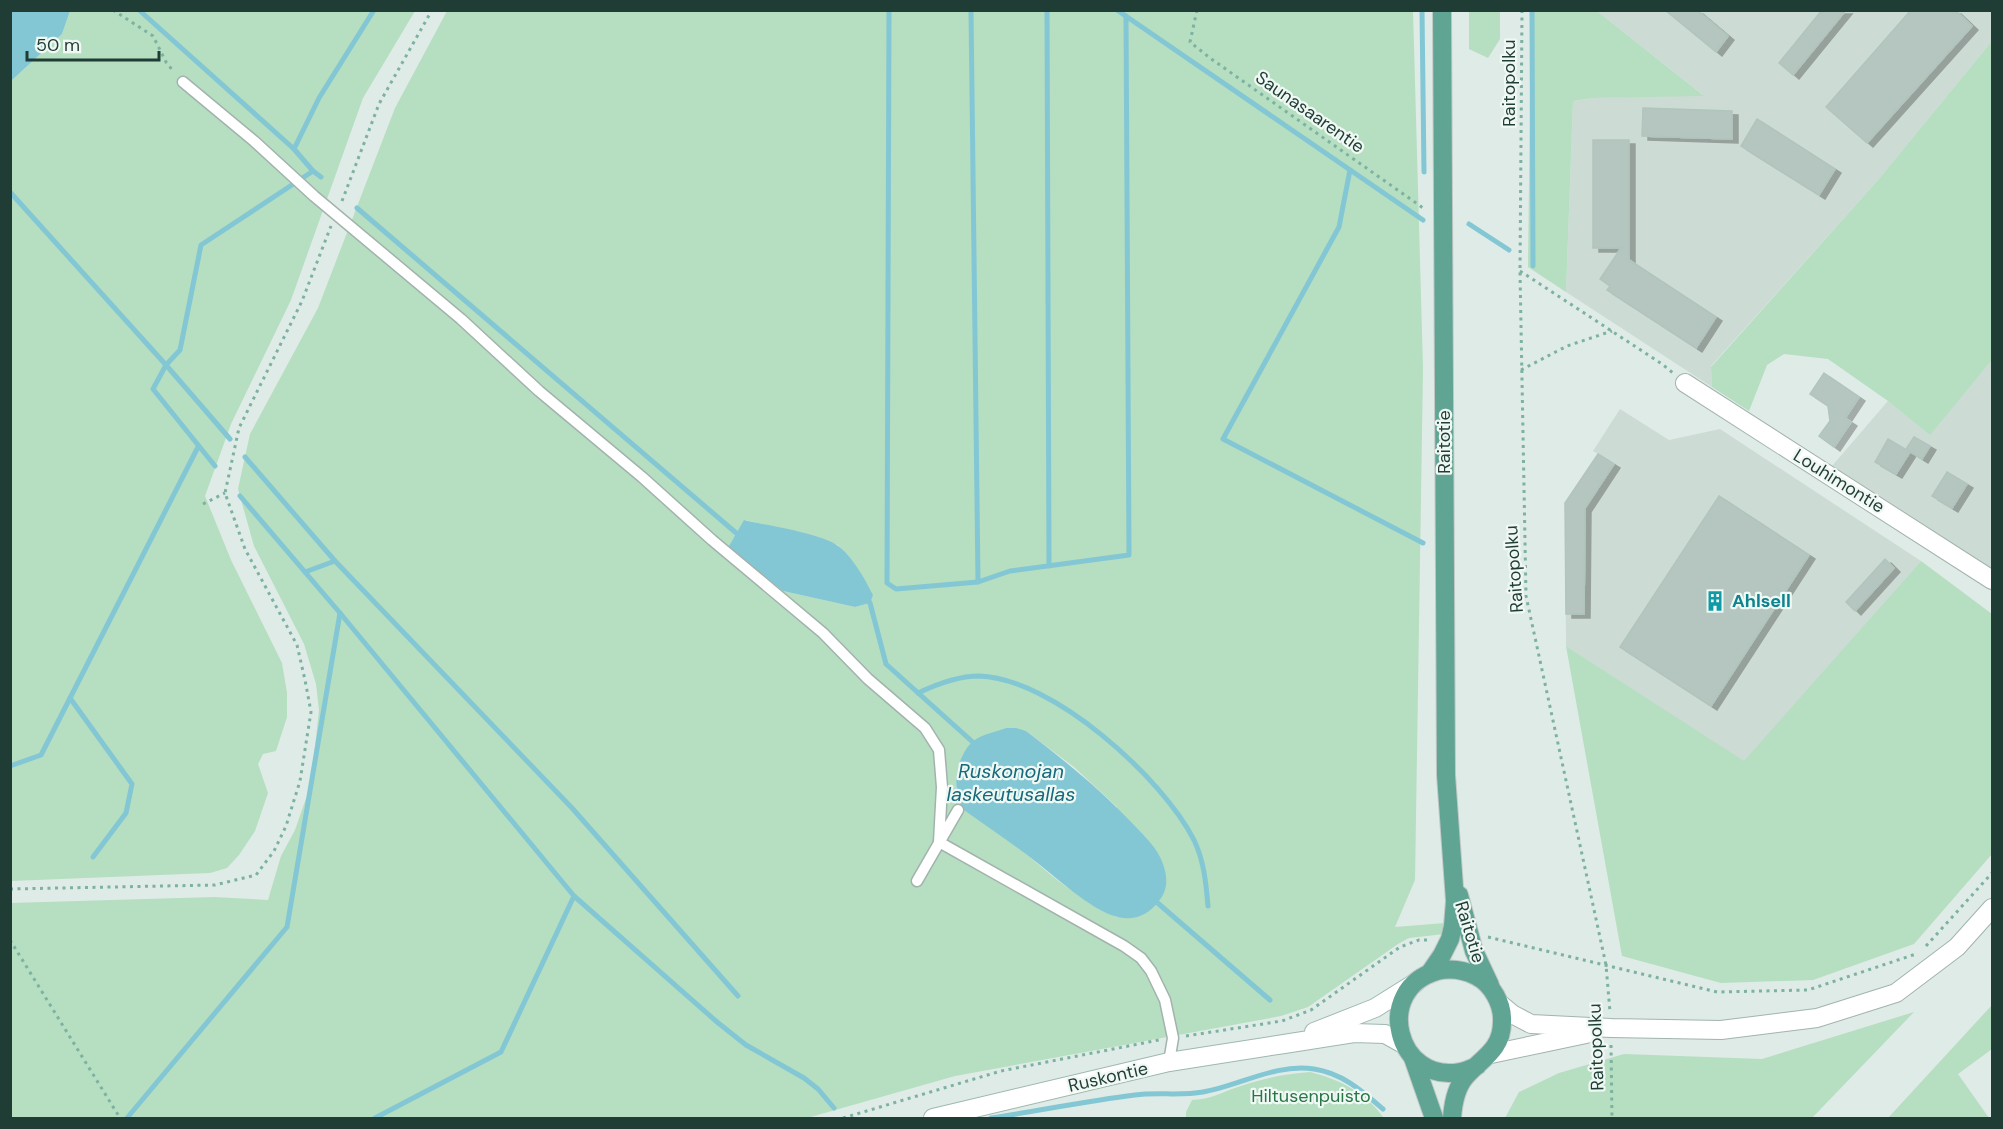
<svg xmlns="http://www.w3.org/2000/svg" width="2003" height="1129" font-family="'DM Sans',sans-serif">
  <defs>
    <filter id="shadow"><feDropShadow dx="6" dy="4" stdDeviation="0" flood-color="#0004"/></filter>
  </defs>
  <rect width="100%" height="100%" fill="#dfebe6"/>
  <g fill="#cddbd5">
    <path d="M1597 11H1992V41L1878 180 1711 366 1712 387 1566 292 1573 101 1592 98 1703 95Z"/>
    <path d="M1992 360V569L1832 466 1888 401 1930 434Z"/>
    <path d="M1620 409 1669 440 1720 429 1921 561 1744 762 1566 646 1565 503 1598 454 1593 451Z"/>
  </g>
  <g fill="#b6dec1" fill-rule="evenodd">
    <path d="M70 11H415L363 98 291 300 231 424 205 496 231 560 282 663 287 693V717L276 751 263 754 258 764 268 793 255 831 239 855 227 868 210 873 11 881V81L62 34Z"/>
    <path d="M447 11H1413L1423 368 1415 880 1395 927 1445 923 1444 934 1409 938 1398 944 1308 1007 1281 1016 955 1076 807 1118H11L10 903 214 897 268 900 281 856 295 830 311 784 319 710 316 684 304 644 254 546 238 489 250 434 318 308 395 108ZM745 520 806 534 838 545 870 603 855 607 783 591 729 548ZM1006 728 1026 731 1074 767 1117 807V917C1059 891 1003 832 956 789 959 747 968 742 1006 728Z"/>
    <path d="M1469 11H1500V39L1488 58 1469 49Z"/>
    <path d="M1531 11H1597L1704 96 1592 98 1573 101 1566 292 1528 267Z"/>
    <path d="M1992 41V360L1930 435 1888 401 1828 359 1784 354 1767 365 1749 411 1712 387 1711 367 1878 180Z"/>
    <path d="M1921 561 1992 614V854L1914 944 1813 980 1721 983 1622 956 1566 646 1744 761Z"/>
    <path d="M1992 1005V1049L1958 1074 1989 1118H1888Z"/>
    <path d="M1914 1012 1812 1118H1505L1519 1092 1559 1073 1624 1054 1762 1059Z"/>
    <path d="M1310 1072C1339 1079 1366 1093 1384 1118H1186V1112L1192 1100C1210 1100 1224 1091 1241 1086 1264 1078 1286 1074 1310 1072Z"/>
  </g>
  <g fill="#83c7d5">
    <path d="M11 10 70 11 62 34 11 81Z"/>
    <path d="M744 520C765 525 824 534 838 546 852 556 865 579 873 595L870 603 855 607 783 591 728 548Z"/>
    <path d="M1006 728H1016L1026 731C1065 761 1099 788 1133 824 1144 836 1158 848 1163 864 1168 878 1168 891 1158 902 1148 915 1134 921 1118 917 1091 911 1054 875 1031 858 1009 841 986 826 964 810 951 791 955 760 971 743 979 735 995 732 1006 728Z"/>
  </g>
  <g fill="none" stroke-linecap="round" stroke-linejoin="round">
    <g stroke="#83c7d5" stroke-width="5">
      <path d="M139 10 294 149 313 171 321 177"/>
      <path d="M889 10 887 583 896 589 978 582 1010 571 1129 555 1126 16"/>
      <path d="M971 10 978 582"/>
      <path d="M1047 10 1049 566"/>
      <path d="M1117 10 1423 220"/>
      <path d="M1422 10 1424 172"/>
      <path d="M1532 10 1533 266"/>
      <path d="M294 149 319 98 374 10"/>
      <path d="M1350 170 1339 227 1223 439 1423 543"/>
      <path d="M10 192 166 365 230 439"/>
      <path d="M357 208 742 538"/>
      <path d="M1469 224 1509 250"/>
      <path d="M245 457 335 561 572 808 738 996"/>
      <path d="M215 466 153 389 166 365 180 350 201 245 313 171"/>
      <path d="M240 496 340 613 574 896 717 1022 746 1045 804 1078 818 1089 834 1108"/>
      <path d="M305 572 335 561"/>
      <path d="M868 599 870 603 886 664 976 745"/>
      <path d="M918 693C937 684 958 676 979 676 1052 678 1162 777 1194 840 1204 861 1206 883 1208 906"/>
      <path d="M70 698 132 784 126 813 93 857"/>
      <path d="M10 766 41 755 198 447"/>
      <path d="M1153 899 1270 1000"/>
      <path d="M127 1118 287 927 340 613"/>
      <path d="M375 1118 501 1052 574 896"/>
      <path d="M991 1118C1038 1111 1086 1101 1135 1095 1157 1092 1181 1096 1203 1092 1239 1086 1276 1063 1314 1069 1342 1073 1362 1091 1383 1109"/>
    </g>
  </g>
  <g fill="#b4c6bf" stroke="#b1c5bd" stroke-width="1.5" filter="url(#shadow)">
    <path d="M1665 10H1697L1728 36 1716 52Z"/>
    <path d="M1822 10H1846L1793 75 1779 63Z"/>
    <path d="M1911 10H1955L1972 26 1867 143 1826 107Z"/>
    <path d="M1643 108 1732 111V139L1642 136Z"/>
    <path d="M1757 119 1835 169 1819 195 1741 146Z"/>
    <path d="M1593 140H1629V260L1716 317 1696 348 1607 290 1610 286 1600 279 1621 248H1593Z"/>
    <path d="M1824 373 1859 397 1845 418 1851 422 1834 447 1819 436 1830 421 1828 406 1810 394Z"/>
    <path d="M1914 437 1930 446 1922 459 1906 449Z"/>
    <path d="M1888 439 1910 452 1896 474 1875 462Z"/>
    <path d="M1598 454 1614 464 1585 508 1584 614H1566L1565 503Z"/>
    <path d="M1947 472 1967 484 1952 508 1932 496Z"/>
    <path d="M1719 496 1809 555 1711 706 1620 647Z"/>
    <path d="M1885 559 1894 568 1855 611 1846 602Z"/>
  </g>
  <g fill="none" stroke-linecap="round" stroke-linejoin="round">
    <g stroke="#a2b3ad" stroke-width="13">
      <g id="service">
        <path d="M183 82 254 141 314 196 461 319 539 391 642 477 712 540 823 633 868 679 925 728 939 750 942 787 939 842 1124 946 1141 958 1151 971 1165 1000 1173 1038 1169 1062"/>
        <path d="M917 881 958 810"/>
      </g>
    </g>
    <g stroke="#a2b3ad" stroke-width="20">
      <path id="minor" d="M1685 383 1992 580"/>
    </g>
    <g stroke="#a2b3ad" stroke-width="20">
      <g id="tertiary">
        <path d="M1500 1004 1512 1014 1531 1024 1611 1028 1721 1030 1817 1018 1896 993 1957 947 1992 908"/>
        <path d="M1491 1054 1586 1034"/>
      </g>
    </g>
    <g stroke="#9db8af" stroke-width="20">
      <g id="secondary">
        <path d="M1314 1032 1375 1008 1415 983"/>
        <path d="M933 1118 1169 1062 1284 1044 1354 1033 1385 1034 1403 1044"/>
      </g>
    </g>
    <g stroke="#c0c8c6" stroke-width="20">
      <g id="primary">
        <path d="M1459 895 1474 951 1490 985"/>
        <path d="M1429 974 1442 955 1450 939 1453 926 1455 901 1446 775 1442 10"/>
        <path d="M1413 1058 1434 1118"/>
        <path d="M1452 1118C1453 1104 1456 1087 1466 1076 1482 1058 1502 1050 1502 1022 1503 1004 1492 984 1476 976 1464 970 1450 968 1437 971 1373 989 1396 1084 1460 1072 1466 1071 1472 1068 1477 1066"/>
      </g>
    </g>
    <g stroke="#7db1a2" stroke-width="3" stroke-dasharray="3 4.5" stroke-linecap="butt">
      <path d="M113 10 153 36 166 62 174 72"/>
      <path d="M1197 10 1190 42 1210 58 1426 210"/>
      <path d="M1522 10 1520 271 1526 596 1606 965 1610 1012"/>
      <path d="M342 201 379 104 432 10"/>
      <path d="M1520 271 1662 364 1673 373"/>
      <path d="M1521 370 1567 346 1612 331"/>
      <path d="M203 504 225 493"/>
      <path d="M10 889 215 885 256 875 274 851 286 826 300 781 311 712 305 680 297 645 245 549 225 493 239 428 302 301 331 226"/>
      <path d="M1488 937 1717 992 1808 990 1916 954"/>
      <path d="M10 940 120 1118"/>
      <path d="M1926 946 1992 873"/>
      <path d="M1186 1036 1282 1021 1311 1010 1400 947 1419 940H1431"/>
      <path d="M1611 1045 1612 1118"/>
      <path d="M843 1118 1001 1071 1159 1040"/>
    </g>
    <use href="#service" stroke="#fff" stroke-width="10"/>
    <use href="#minor" stroke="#fff" stroke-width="18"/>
    <use href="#tertiary" stroke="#fff" stroke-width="18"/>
    <use href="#secondary" stroke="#fff" stroke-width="18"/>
    <use href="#primary" stroke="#60a494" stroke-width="18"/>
  </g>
  <defs>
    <g id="building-bare" transform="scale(1.62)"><path d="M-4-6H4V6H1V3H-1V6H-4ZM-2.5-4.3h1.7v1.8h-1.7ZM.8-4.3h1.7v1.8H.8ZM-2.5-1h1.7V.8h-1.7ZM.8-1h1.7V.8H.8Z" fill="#0f9aa8" stroke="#f0f8f4" stroke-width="2.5" paint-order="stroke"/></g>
  </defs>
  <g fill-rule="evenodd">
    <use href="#building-bare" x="1715" y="601"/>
  </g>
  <g text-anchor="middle" stroke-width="4.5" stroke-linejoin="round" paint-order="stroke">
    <g font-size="18" fill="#1f3c35" stroke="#f0f8f4">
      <text transform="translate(1509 83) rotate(-90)" y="6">Raitopolku</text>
      <text transform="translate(1310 112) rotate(35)" y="6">Saunasaarentie</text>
      <text transform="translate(1444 442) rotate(-90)" y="6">Raitotie</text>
      <text transform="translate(1839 481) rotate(32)" y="6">Louhimontie</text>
      <text transform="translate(1514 569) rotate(-94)" y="6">Raitopolku</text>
      <text transform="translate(1470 932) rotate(73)" y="6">Raitotie</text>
      <text transform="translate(1596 1047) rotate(-92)" y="6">Raitopolku</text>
      <text transform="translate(1108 1077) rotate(-13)" y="6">Ruskontie</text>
    </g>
    <g font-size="18" font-weight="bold" fill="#0d838f" stroke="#f0f8f4" text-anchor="start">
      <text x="1732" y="607">Ahlsell</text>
    </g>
    <g font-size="18" fill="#277646" stroke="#f0f8f4">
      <text x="1311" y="1102">Hiltusenpuisto</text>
    </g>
    <g font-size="20" font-style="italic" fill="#156a7c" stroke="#f0f8f4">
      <text x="1011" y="778">Ruskonojan<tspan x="1011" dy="23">laskeutusallas</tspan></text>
    </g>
  </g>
  <rect width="2003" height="1129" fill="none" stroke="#1f3c35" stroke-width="24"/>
  <path d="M27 51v9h132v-9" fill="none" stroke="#1f3c35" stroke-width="3"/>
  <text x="36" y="51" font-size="18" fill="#1f3c35" stroke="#f0f8f4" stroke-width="4.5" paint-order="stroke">50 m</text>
</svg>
